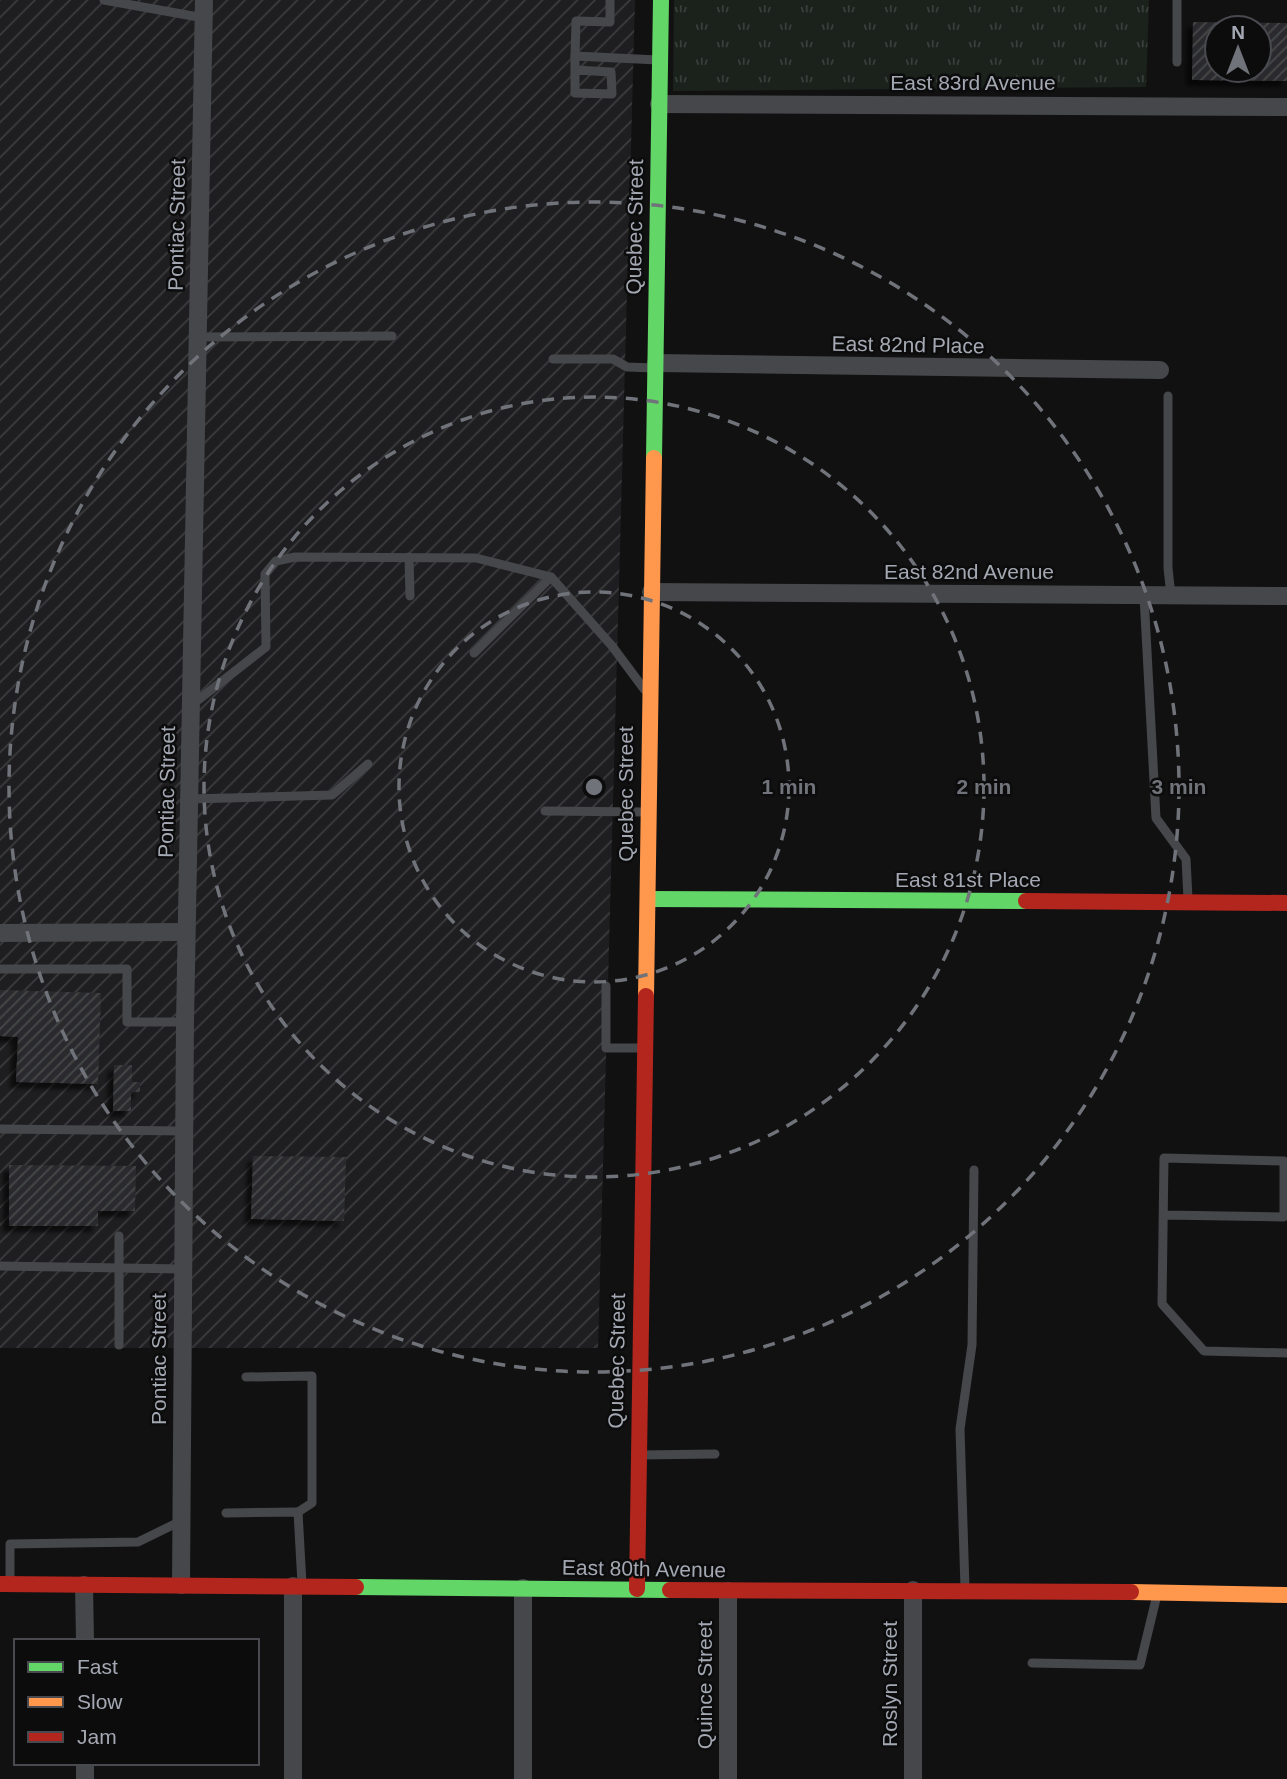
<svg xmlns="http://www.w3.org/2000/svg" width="1287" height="1779" font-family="Arial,sans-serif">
  <defs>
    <pattern id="industrial-furrows" width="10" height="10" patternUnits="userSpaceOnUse" patternTransform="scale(1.75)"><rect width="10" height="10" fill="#1e1e20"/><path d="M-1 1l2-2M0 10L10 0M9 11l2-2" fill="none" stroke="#3c3c3e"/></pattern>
    <pattern id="grass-tufts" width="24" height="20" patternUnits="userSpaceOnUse" patternTransform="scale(1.75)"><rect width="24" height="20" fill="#1b221c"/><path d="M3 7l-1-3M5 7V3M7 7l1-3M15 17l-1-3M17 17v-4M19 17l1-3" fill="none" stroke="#393f3b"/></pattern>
    <pattern id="building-hatch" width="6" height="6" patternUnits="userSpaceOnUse" patternTransform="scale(1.75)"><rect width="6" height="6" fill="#2c2c2d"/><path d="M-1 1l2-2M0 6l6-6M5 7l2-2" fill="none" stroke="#474849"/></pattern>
    <filter id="shadow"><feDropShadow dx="-6" dy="6" stdDeviation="2" flood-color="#0009"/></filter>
  </defs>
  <rect width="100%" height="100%" fill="#111112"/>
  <path fill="url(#industrial-furrows)" d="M0 0H635L598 1348H0Z"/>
  <path fill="url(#grass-tufts)" d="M674 0H1149L1146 87 673 91Z"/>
  <g fill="url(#building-hatch)" fill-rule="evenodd" filter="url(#shadow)">
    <path d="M1193 22 1287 23V81L1192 80ZM1217 28H1259V70H1217Z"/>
    <path d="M0 990 101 993 98 1084 16 1082 18 1037 0 1036Z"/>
    <path d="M114 1065H132V1082H140V1092H131V1111H113Z"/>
    <path d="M253 1156 346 1157 344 1221 251 1219Z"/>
    <path d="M9 1165 136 1166 135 1211H98V1226H9Z"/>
  </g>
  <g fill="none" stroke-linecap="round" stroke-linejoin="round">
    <g stroke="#46474a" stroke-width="9">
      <path d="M104 0 204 18"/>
      <path d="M610 0V22L576 21 575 56 658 60"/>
      <path d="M1177 0V62"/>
      <path d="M575 56V93L612 94 611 72 575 70"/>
      <path d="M198 337 392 336"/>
      <path d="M553 359H613L627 367 654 368"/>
      <path d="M1168 396V568L1171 596"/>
      <path d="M409 557 410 596"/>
      <path d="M1144 596 1156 818 1186 859 1188 899"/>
      <path d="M474 653 551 577"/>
      <path d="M193 704 266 647 265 574 276 561 295 557 476 558 551 577 612 646 644 689"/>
      <path d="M190 799 332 795 368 764"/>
      <path d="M545 811 647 812"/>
      <path d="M0 969H127V1022H185"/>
      <path d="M606 986V1048H642"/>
      <path d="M0 1129 184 1131"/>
      <path d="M1164 1215 1284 1217V1161L1164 1158 1162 1304 1204 1351 1287 1353"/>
      <path d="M119 1236V1345"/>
      <path d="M0 1266 183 1269"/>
      <path d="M246 1377 312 1376V1503L298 1512"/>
      <path d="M640 1455 715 1454"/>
      <path d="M226 1513 298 1512 302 1584"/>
      <path d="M10 1582V1544L138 1542 181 1521"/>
      <path d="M965 1588 960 1429 972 1345 974 1170"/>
      <path d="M1032 1663 1140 1665 1157 1595"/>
    </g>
    <g stroke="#46474a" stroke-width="18">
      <path d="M659 104 1287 107"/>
      <path d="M656 363 1160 370"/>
      <path d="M651 592 1287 596"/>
      <path d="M0 933 186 932"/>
      <path d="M84 1585 85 1641"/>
      <path d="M181 1585 185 1022 204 0"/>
      <path d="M293 1586V1779"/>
      <path d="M913 1590V1779"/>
      <path d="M728 1591V1779"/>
      <path d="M85 1763V1779"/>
      <path d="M523 1779V1588"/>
    </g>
    <g stroke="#63d668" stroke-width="16">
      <path d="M654 458 661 0"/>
      <path d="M648 899 1026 901"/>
      <path d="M356 1587 670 1590"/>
    </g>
    <g stroke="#ff974d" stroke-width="16">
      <path d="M646 996 654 458"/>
      <path d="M1131 1592 1287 1595"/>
    </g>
    <g stroke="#b3261e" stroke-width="16">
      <path d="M1026 901 1287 903"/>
      <path d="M0 1584 356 1587"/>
      <path d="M637 1589 646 996"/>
      <path d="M670 1590 1131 1592"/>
    </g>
  </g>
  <g fill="none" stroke="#70737a" stroke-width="3.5" stroke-dasharray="12 9">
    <circle cx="594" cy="787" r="195"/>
    <circle cx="594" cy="787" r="390"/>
    <circle cx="594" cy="787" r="585"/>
  </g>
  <g text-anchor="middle" stroke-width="5" stroke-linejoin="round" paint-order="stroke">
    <g font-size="21" fill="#a3a8b2" stroke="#0c0c0d">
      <text x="973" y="90">East 83rd Avenue</text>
      <text transform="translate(177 225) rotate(-89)" y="7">Pontiac Street</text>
      <text transform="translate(635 227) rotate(-89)" y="7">Quebec Street</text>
      <text transform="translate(908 345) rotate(1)" y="7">East 82nd Place</text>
      <text x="969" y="579">East 82nd Avenue</text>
      <text transform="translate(167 792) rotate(-89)" y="7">Pontiac Street</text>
      <text transform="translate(626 794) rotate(-90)" y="7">Quebec Street</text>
      <text x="968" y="887">East 81st Place</text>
      <text transform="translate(159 1359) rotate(-90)" y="7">Pontiac Street</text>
      <text transform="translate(617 1361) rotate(-89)" y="7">Quebec Street</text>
      <text transform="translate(644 1569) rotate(1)" y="7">East 80th Avenue</text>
      <text transform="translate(890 1684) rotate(-90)" y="7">Roslyn Street</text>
      <text transform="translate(705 1685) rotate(-90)" y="7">Quince Street</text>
    </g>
  </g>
  <circle cx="594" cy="787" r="10" fill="#70737a" stroke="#0c0c0d" stroke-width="3.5"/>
  <g font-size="21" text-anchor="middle" font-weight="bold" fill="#70737a" stroke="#0c0c0d" stroke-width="5" stroke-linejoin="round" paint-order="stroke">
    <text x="789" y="794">1 min</text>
    <text x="984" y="794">2 min</text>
    <text x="1179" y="794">3 min</text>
  </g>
  <rect x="14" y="1639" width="245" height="126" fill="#0c0c0d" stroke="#484a4f" stroke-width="2"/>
  <rect x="28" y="1662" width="35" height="10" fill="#63d668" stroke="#484a4f" stroke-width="2"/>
  <text x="77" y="1674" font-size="21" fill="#a3a8b2">Fast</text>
  <rect x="28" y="1697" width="35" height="10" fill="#ff974d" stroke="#484a4f" stroke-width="2"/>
  <text x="77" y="1709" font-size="21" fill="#a3a8b2">Slow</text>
  <rect x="28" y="1732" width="35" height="10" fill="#b3261e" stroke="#484a4f" stroke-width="2"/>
  <text x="77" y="1744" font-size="21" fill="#a3a8b2">Jam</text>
  <g transform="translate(1238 49)"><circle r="33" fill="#0c0c0d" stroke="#484a4f" stroke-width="2"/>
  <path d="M0-5L12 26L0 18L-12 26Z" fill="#70737a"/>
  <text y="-10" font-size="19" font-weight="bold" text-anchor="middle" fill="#a3a8b2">N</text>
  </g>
</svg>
